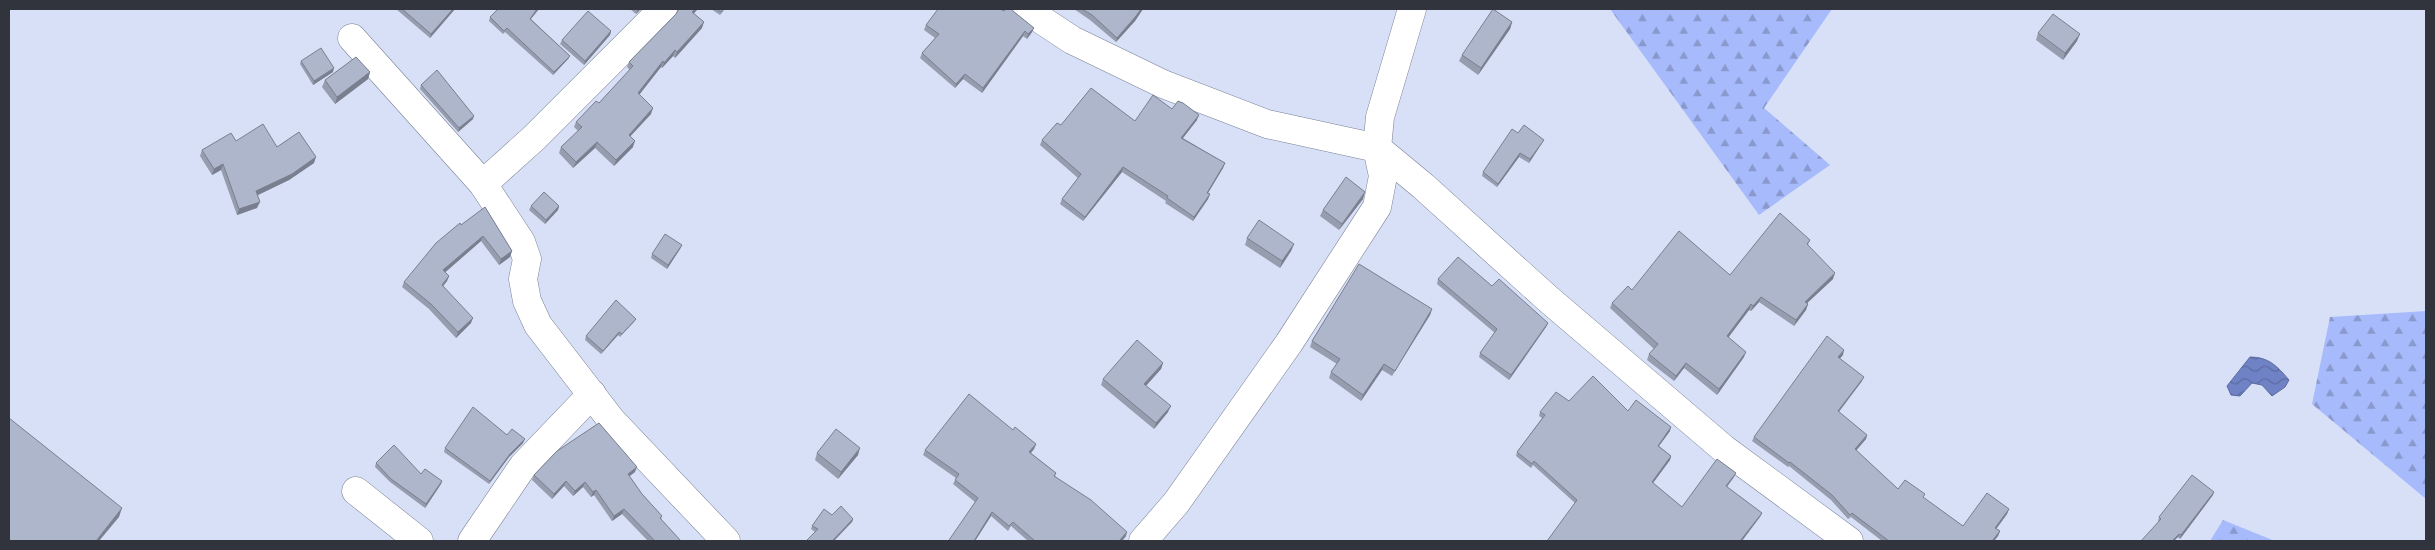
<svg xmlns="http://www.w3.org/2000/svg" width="2435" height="550" font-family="'Libre Baskerville',serif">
  <defs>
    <pattern id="forest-firs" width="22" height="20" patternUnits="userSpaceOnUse" patternTransform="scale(1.25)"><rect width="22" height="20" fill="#a7bbfc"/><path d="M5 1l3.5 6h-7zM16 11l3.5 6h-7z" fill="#8999cd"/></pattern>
    <pattern id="water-waves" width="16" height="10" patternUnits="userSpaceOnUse" patternTransform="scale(1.25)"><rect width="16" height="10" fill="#6f82c5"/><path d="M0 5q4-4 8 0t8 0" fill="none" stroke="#5c6ba1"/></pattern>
  </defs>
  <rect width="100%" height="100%" fill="#d8e0f7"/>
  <g fill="url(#forest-firs)">
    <path d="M1610 9H1832L1764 108 1830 165 1759 215Z"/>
    <path d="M2426 311V499L2312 404 2330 317Z"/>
    <path d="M2223 520 2275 541H2210Z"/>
  </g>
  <path fill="url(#water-waves)" stroke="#5c6b9c" d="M2250 357C2269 357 2277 366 2289 380L2285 387 2272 396 2262 385 2252 383 2240 396 2231 395 2227 386Z"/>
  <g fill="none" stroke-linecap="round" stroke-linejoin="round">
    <g stroke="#798095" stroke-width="29">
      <g id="minor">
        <path d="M1025 9 1072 40 1163 84 1267 124 1377 148 1423 186 1547 298 1724 449 1849 541"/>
        <path d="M352 38 483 184 521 242 527 259 523 279 527 301 538 325 612 421 726 541"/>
        <path d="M483 184 534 138 663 9"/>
        <path d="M356 491 419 541"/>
        <path d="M472 541 523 466 592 394"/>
        <path d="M1143 541 1176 503 1289 343 1377 207 1383 176 1377 148 1380 117 1412 9"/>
      </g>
    </g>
    <use href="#minor" stroke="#fff" stroke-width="28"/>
  </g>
  <g fill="#969daf">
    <path d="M396 9H455L430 38Z"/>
    <path d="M539 9 531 19 570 56 568 59 553 75 505 32 503 34 489 21 490 17Z"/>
    <path d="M630 9H641L636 14Z"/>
    <path d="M678 9H697L694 13 702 28 675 58 673 56 662 68 661 67 639 94 651 114 630 136 633 147 614 166 595 148 573 168 559 153 561 147 578 131 574 127 576 122 599 103 630 70 627 67 629 62 676 14 678 11Z"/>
    <path d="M711 9H725L720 15Z"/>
    <path d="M965 9 1004 11H1013L1034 28 1032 32 1027 39 1023 36 982 93 963 79 955 88 920 58 922 53 935 38 924 30 926 25Z"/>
    <path d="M1074 9H1143L1135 21 1116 42 1090 20Z"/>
    <path d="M1512 22 1510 29 1478 75 1459 61 1462 55Z"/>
    <path d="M611 31 610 35 584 65 560 44 562 40Z"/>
    <path d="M2038 33 2077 41 2063 60 2036 40Z"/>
    <path d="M301 61 333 72 313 85 300 64Z"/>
    <path d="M370 72 368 79 335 104 322 87 325 80Z"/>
    <path d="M421 85 473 119 458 132 420 89Z"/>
    <path d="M1172 109 1197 120 1183 138 1225 163 1223 168 1208 193 1210 194 1208 199 1193 221 1165 203 1166 201 1122 172 1083 221 1060 204 1062 199 1078 178 1040 145 1042 140 1061 125 1135 121Z"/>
    <path d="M1518 133 1542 143 1529 163 1519 157 1497 187 1482 176 1483 172Z"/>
    <path d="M236 141 277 147 314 163 289 180 257 195V208L237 215 221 170 212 175 200 156 202 150Z"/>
    <path d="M1363 199 1339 230 1320 216 1323 210Z"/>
    <path d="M531 206H559L558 210 545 224 529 210Z"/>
    <path d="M485 207 512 251 510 257 499 265 481 241 445 272 449 276 447 281 443 286 471 323 456 338 429 309 402 287 404 282Z"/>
    <path d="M1247 238 1294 244 1291 251 1280 268 1245 245Z"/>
    <path d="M1810 240 1808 245 1833 279 1807 303 1808 304 1806 310 1794 326 1759 302 1751 311 1749 310 1728 337 1744 357 1717 395 1684 368 1674 381 1647 360 1649 354 1654 349 1610 308 1612 303 1632 290 1730 275Z"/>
    <path d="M682 245 680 249 667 269 651 258 652 254Z"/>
    <path d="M1438 279 1492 286 1548 323 1546 327 1509 380 1479 357 1480 353 1495 333 1437 284Z"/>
    <path d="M1432 309 1430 315 1392 376 1382 370 1361 401 1329 378 1331 372 1337 364 1310 347 1312 341Z"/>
    <path d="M636 319 634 322 620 337 618 335 601 354 585 340 586 336Z"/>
    <path d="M1843 355 1839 358 1862 381 1839 412 1867 435 1866 439 1856 450 1898 489 1924 498 1963 526 2009 509 2007 514 1996 529 2000 531 1998 536 1994 541H1882L1851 517 1848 519 1831 500 1789 466 1788 467 1752 441 1754 437Z"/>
    <path d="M1163 363 1161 369 1146 386 1168 412 1154 429 1101 385 1103 379Z"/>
    <path d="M1569 401 1628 411 1670 431 1659 446 1671 456 1670 460 1653 483 1682 507 1734 477 1727 487 1762 513 1760 517 1575 503 1533 465 1531 468 1516 456 1517 452 1542 418 1539 416 1540 412Z"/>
    <path d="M1013 430 1036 444 1034 449 1031 453 1056 473 1055 476 1126 536 1122 541H1028L1011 526 1008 531 991 516 975 541H949L975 502 953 484 956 478 923 455 925 450Z"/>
    <path d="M507 435 523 443 509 457 489 484 444 452 445 448Z"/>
    <path d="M817 453 858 455 838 479 815 460Z"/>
    <path d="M376 463 421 474 442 481 441 484 425 508 390 482 375 467Z"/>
    <path d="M635 472 629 476 642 494 662 516 661 520 681 541H648L622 514 612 521 594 495 591 497 583 487 573 496 564 486 552 499 532 480 534 475Z"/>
    <path d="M2213 495 2180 539 2158 521 2159 517Z"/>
    <path d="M832 515 853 519 852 522 815 532 811 529 812 526Z"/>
  </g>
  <g fill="#7a7f8f">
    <path d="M453 9H455L430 38 431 34Z"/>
    <path d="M537 9H539L528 22 530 19Z"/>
    <path d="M638 9H641L636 14Z"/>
    <path d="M695 9H697V10L690 18 692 12Z"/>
    <path d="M1141 9H1143L1135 21 1116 42 1117 38Z"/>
    <path d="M704 22 702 28 675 58 677 52Z"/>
    <path d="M1512 22 1510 29 1478 75 1481 68Z"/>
    <path d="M1034 28 1032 32 1027 39 1028 34Z"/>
    <path d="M611 31 610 35 584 65 585 61Z"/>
    <path d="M1025 31 1023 36 982 93 983 88Z"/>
    <path d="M2080 34 2077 41 2063 60 2065 53Z"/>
    <path d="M675 50 673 56 662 68 664 63Z"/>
    <path d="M570 56 568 59 553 75 554 72Z"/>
    <path d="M663 61 661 67 636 99 638 93Z"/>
    <path d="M334 68 333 72 313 85 314 81Z"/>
    <path d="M370 72 368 79 335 104 337 97Z"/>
    <path d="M965 74 963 79 955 88 956 84Z"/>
    <path d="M653 108 651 114 627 140 629 135Z"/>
    <path d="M1199 115 1197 120 1179 143 1181 138Z"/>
    <path d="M474 116 473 119 458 132 459 128Z"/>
    <path d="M1544 140 1542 143 1529 163 1530 159Z"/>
    <path d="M635 141 633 147 614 166 616 160Z"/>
    <path d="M597 142 595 148 573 168 576 162Z"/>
    <path d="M1520 153 1519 157 1497 187 1498 184Z"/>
    <path d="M316 157 314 163 289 180 254 197 256 191Z"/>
    <path d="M1225 163 1223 168 1205 198 1207 193Z"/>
    <path d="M223 164 221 170 212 175 214 169Z"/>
    <path d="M1123 167 1122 172 1083 221 1085 217Z"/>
    <path d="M1365 192 1363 199 1339 230 1342 224Z"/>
    <path d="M1210 194 1208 199 1193 221 1194 217Z"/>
    <path d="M260 202 257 208 237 215 239 209Z"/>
    <path d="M559 206 558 210 545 224 546 220Z"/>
    <path d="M483 236 481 241 441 276 443 270Z"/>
    <path d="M1294 244 1291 251 1280 268 1282 261Z"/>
    <path d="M682 245 680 249 667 269 668 265Z"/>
    <path d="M512 251 510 257 499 265 501 259Z"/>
    <path d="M1835 273 1833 279 1803 307 1805 302Z"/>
    <path d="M449 276 447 281 440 290 442 285Z"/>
    <path d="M1761 297 1759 302 1751 311 1753 306Z"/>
    <path d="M1751 304 1749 310 1725 342 1727 336Z"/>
    <path d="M1808 304 1806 310 1794 326 1796 320Z"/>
    <path d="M1432 309 1430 315 1392 376 1395 371Z"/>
    <path d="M473 318 471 323 456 338 458 332Z"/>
    <path d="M1548 323 1546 327 1509 380 1511 375Z"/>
    <path d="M619 332 618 335 601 354 603 351Z"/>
    <path d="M1844 350 1843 355 1837 362 1838 357Z"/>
    <path d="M1746 352 1744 357 1717 395 1719 389Z"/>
    <path d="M1163 363 1161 369 1142 390 1144 384Z"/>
    <path d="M1686 363 1684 368 1674 381 1676 376Z"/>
    <path d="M1384 364 1382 370 1361 401 1363 395Z"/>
    <path d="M1864 377 1862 381 1836 415 1838 411Z"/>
    <path d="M1171 406 1168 412 1154 429 1156 423Z"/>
    <path d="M1671 427 1670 431 1656 450 1658 446Z"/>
    <path d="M1867 435 1866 439 1854 453 1855 449Z"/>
    <path d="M525 439 523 443 509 457 489 484 490 481 510 454Z"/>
    <path d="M1036 444 1034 449 1028 456 1029 452Z"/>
    <path d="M860 448 858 455 838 479 841 472Z"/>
    <path d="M1671 456 1670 460 1650 487 1652 482Z"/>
    <path d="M637 467 635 472 626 479 628 474Z"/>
    <path d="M1736 473 1734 477 1724 490 1726 486Z"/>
    <path d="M442 481 441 484 425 508 426 504Z"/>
    <path d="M566 481 564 486 552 499 554 494Z"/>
    <path d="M585 482 583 487 573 496 575 491Z"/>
    <path d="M596 490 594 495 591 497 593 492Z"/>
    <path d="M2214 492 2213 495 2180 539 2181 535Z"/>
    <path d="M122 508 119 517 99 541H96Z"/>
    <path d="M624 509 622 514 612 521 614 516Z"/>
    <path d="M2009 509 2007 514 1994 532 1995 528Z"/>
    <path d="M992 512 991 516 975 541H974Z"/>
    <path d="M1762 513 1760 517 1742 541H1740Z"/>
    <path d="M853 519 852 522 834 541H832Z"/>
    <path d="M2000 531 1998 536 1994 541H1992Z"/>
    <path d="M1127 532 1126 536 1122 541H1119Z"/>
    <path d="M2179 534 2178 537 2174 541H2172Z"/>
  </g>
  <g fill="#aeb6cc" stroke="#7a7f8f">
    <path d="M402 9H453L431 34Z"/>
    <path d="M498 9H537L530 19 570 56 554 72 507 28 504 31 490 17Z"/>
    <path d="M679 9H695L692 12 704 22 677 52 675 50 664 63 663 61 638 93 653 108 629 135 635 141 616 160 597 142 576 162 561 147 582 127 576 122 596 101 599 103 633 66 629 62 676 14Z"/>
    <path d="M717 9H723L721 12Z"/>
    <path d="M938 9H1000L1004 11 1006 9H1012L1013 11 1034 28 1028 34 1025 31 983 88 965 74 956 84 922 53 939 34 926 25Z"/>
    <path d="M1082 9H1141L1136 16 1117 38 1092 15Z"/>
    <path d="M1493 9 1512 22 1481 68 1462 55Z"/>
    <path d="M588 11 611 31 585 61 562 40Z"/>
    <path d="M2053 14 2080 34 2065 53 2038 33Z"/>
    <path d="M321 48 334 68 314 81 301 61Z"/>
    <path d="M356 57 370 72 337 97 325 80Z"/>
    <path d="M437 70 474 116 459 128 421 85Z"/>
    <path d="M1091 88 1135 121 1153 95 1172 109 1178 101 1183 103 1199 115 1181 138 1225 163 1207 193 1210 194 1194 217 1167 198 1168 196 1123 167 1085 217 1062 199 1081 174 1042 140 1057 123 1061 125Z"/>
    <path d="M263 124 277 147 299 132 316 157 292 174 256 191 260 202 239 209 223 164 214 169 202 150 231 133 236 141Z"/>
    <path d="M1524 125 1544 140 1530 159 1520 153 1498 184 1483 172 1512 129 1518 133Z"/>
    <path d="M1346 177 1365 192 1342 224 1323 210Z"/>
    <path d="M544 192 559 206 546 220 531 206Z"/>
    <path d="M485 207 512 251 501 259 483 236 443 270 449 276 442 285 473 318 458 332 431 304 404 282 436 243 460 223 461 225Z"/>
    <path d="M1780 213 1810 240 1807 244 1835 273 1805 302 1808 304 1796 320 1761 297 1753 306 1751 304 1727 336 1746 352 1719 389 1686 363 1676 376 1649 354 1658 344 1612 303 1628 286 1632 290 1679 231 1730 275Z"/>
    <path d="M1259 220 1294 244 1282 261 1247 238Z"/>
    <path d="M665 234 682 245 668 265 652 254Z"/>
    <path d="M1458 257 1492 286 1499 279 1548 323 1511 375 1480 353 1497 329 1438 279Z"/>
    <path d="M1359 264 1432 309 1395 371 1384 364 1363 395 1331 372 1340 359 1312 341Z"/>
    <path d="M616 300 636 319 622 334 619 332 603 351 586 336Z"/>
    <path d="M1827 336 1844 350 1838 357 1864 377 1838 411 1867 435 1855 449 1898 489 1905 480 1925 494 1923 497 1963 526 1987 493 2009 509 1995 528 2000 531 1992 541H1889L1852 513 1850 515 1832 495 1790 462 1789 463 1754 437Z"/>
    <path d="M1137 340 1163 363 1144 384 1171 406 1156 423 1103 379Z"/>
    <path d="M1593 376 1628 411 1636 400 1671 427 1658 446 1671 456 1652 482 1682 507 1717 459 1736 473 1726 486 1762 513 1740 541H1547L1577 500 1534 461 1532 464 1517 452 1545 415 1540 412 1556 392 1569 401Z"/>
    <path d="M969 394 1013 430 1015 427 1036 444 1029 452 1056 473 1054 476 1091 500 1127 532 1119 541H1035L1013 522 1009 526 992 512 974 541H952L949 540 978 498 955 480 959 474 925 450Z"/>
    <path d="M473 407 507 435 512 429 525 439 510 454 490 481 445 448Z"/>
    <path d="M9 418 122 508 96 541H9Z"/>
    <path d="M599 423 637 467 628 474 642 494 662 516 660 518 681 541H655L624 509 614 516 596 490 593 492 585 482 575 491 566 481 554 494 534 475 557 451Z"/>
    <path d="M836 429 860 448 841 472 817 453Z"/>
    <path d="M394 445 421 474 425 469 442 481 426 504 391 479 376 463Z"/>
    <path d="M2192 475 2214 492 2181 535 2179 534 2172 541H2141L2161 519 2159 517Z"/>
    <path d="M841 506 853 519 832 541H806L818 529 812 526 824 509 832 515Z"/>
  </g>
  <rect width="2435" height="550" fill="none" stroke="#31343d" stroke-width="20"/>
</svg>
